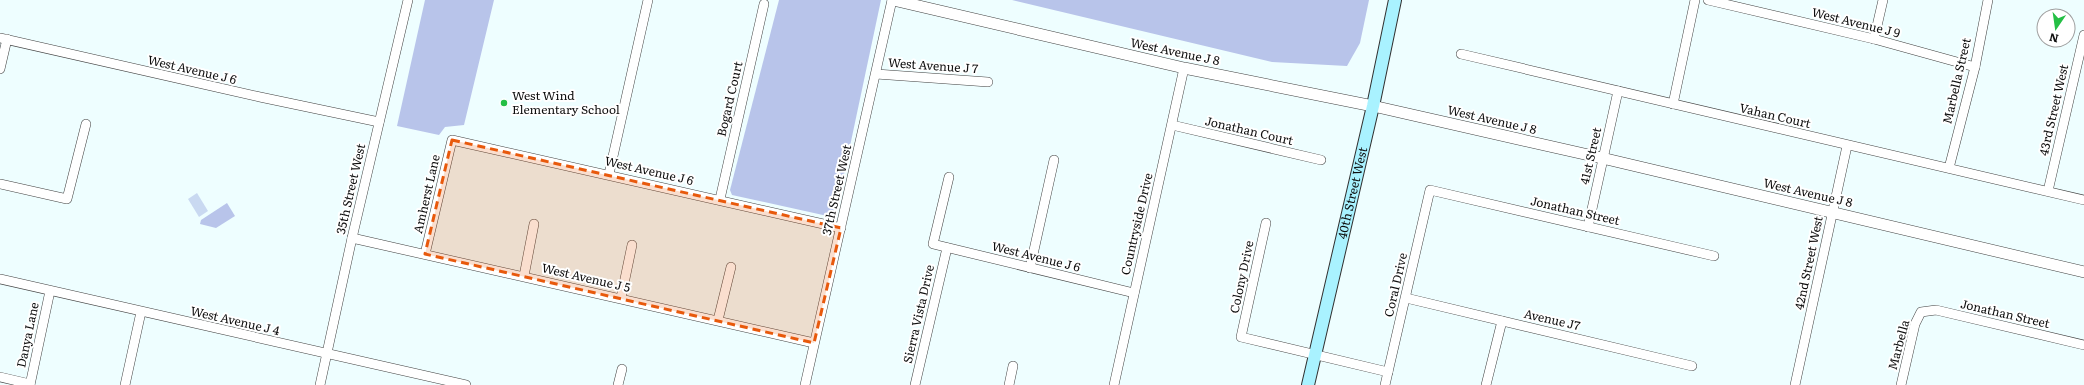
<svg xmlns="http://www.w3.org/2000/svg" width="2084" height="385" font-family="Literata,serif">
  <rect width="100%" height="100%" fill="#eefeff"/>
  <g fill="#b8c4ea">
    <path d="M425 0H494L464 125 445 127 439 135 397 126Z"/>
    <path d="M779 0H881L836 212 832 217 732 195 730 190Z"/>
    <path d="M1012 0H1369L1360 43 1347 66 1272 62Z"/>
    <path d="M227 203 235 216 216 228 200 224 201 220Z"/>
  </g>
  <path fill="#c9d9f1" d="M197 193 208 211 199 217 188 199Z"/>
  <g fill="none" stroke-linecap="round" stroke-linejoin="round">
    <g stroke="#414141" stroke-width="10">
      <g id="minor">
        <path d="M1708 0 1874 39 1975 67"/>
        <path d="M0 38 260 97 379 122"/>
        <path d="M1874 39 1883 0"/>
        <path d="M1461 54 2084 200"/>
        <path d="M0 69 7 39"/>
        <path d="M876 74 988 82"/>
        <path d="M1673 104 1695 0"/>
        <path d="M1172 125 1321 160"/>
        <path d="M1949 168 1975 67 1988 0"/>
        <path d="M609 174 648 0"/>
        <path d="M949 177 933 244 1134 293"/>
        <path d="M0 184 67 199 86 124"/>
        <path d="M2048 191 2084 35"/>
        <path d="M720 199 764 4"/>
        <path d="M1266 223 1241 337 1388 372"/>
        <path d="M1588 227 1618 91"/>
        <path d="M352 238 814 343"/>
        <path d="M425 254 452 140 841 228"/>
        <path d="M1030 268 1054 160"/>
        <path d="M524 276 534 224"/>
        <path d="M0 279 466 385"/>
        <path d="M621 298 632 245"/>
        <path d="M1406 298 1692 366"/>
        <path d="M718 320 731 267"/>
        <path d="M0 377 30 384"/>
        <path d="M30 385 50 291"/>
        <path d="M125 385 141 312"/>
        <path d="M320 385 352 238 408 0"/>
        <path d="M618 385 622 369"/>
        <path d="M805 385 892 0"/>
        <path d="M915 385 947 248"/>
        <path d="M1009 385 1013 366"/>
        <path d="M1114 385 1184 68"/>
        <path d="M1385 385 1430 190 1714 256"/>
        <path d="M1486 385 1502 321"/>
        <path d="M1795 385 1847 146"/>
        <path d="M1901 385 1915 324 1921 312 1936 310 2084 345"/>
      </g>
    </g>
    <g stroke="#414141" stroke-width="12">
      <path id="tertiary" d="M893 0 1184 68 1373 106 1602 158 2084 272"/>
    </g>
    <g stroke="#303030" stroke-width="14">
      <g id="secondary">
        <path id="s1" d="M1308 385 1373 106 1395 0"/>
      </g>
    </g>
    <use href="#minor" stroke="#fff" stroke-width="9"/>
    <use href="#tertiary" stroke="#fff" stroke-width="11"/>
    <use href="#secondary" stroke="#a9f2ff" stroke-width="12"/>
  </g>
  <path fill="#e8590c" fill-opacity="0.2" stroke="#e8590c" stroke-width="3" stroke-dasharray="8 5" stroke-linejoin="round" d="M452 140 841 228 814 343 425 254Z"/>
  <circle fill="#24bf45" stroke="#fff" stroke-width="1.5" cx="504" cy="103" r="4"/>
  <g text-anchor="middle" stroke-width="4" stroke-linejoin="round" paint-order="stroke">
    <g font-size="12" fill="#0e0e0e" stroke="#fff">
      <text transform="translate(1856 23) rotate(14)" y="4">West Avenue J 9</text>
      <text transform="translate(1175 52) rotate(12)" y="4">West Avenue J 8</text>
      <text transform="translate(933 66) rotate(4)" y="4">West Avenue J 7</text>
      <text transform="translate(192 70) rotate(13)" y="4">West Avenue J 6</text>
      <text transform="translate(1957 81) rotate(-77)" y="4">Marbella Street</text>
      <text transform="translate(730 99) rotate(-77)" y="4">Bogard Court</text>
      <text transform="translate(2054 110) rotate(-77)" y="4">43rd Street West</text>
      <text transform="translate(1775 116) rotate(13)" y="4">Vahan Court</text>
      <text transform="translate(1492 120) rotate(13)" y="4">West Avenue J 8</text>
      <text transform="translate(1249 131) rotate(13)" y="4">Jonathan Court</text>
      <text transform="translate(1591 156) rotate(-77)" y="4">41st Street</text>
      <text transform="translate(649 171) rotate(13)" y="4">West Avenue J 6</text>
      <text transform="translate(351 189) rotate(-77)" y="4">35th Street West</text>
      <text transform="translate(837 190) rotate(-77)" y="4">37th Street West</text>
      <text dy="4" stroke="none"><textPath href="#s1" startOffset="197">40th Street West</textPath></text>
      <text transform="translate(1808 193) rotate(13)" y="4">West Avenue J 8</text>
      <text transform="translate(427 194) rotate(-77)" y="4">Amherst Lane</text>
      <text transform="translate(1575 211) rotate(13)" y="4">Jonathan Street</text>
      <text transform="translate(1137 224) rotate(-77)" y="4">Countryside Drive</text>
      <text transform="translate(1036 257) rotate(14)" y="4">West Avenue J 6</text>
      <text transform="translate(1809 263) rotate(-78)" y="4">42nd Street West</text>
      <text transform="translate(1242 277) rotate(-78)" y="4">Colony Drive</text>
      <text transform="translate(586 278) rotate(13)" y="4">West Avenue J 5</text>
      <text transform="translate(1396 285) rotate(-77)" y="4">Coral Drive</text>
      <text transform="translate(919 314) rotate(-77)" y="4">Sierra Vista Drive</text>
      <text transform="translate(2005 314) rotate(13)" y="4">Jonathan Street</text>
      <text transform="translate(1552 320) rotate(13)" y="4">Avenue J7</text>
      <text transform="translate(235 321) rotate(13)" y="4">West Avenue J 4</text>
      <text transform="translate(28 335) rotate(-78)" y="4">Danya Lane</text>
      <text transform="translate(1899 345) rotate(-75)" y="4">Marbella</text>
    </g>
    <g font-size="12" fill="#0e0e0e" stroke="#fff" text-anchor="start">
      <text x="512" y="100">West Wind<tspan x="512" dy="14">Elementary School</tspan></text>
    </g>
  </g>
  <g transform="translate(2056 28) rotate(193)"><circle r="19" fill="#ffffff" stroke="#9f9f9f"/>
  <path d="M0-3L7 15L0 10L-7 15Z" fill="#24bf45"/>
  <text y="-6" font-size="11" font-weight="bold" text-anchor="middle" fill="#0e0e0e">N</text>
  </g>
</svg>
